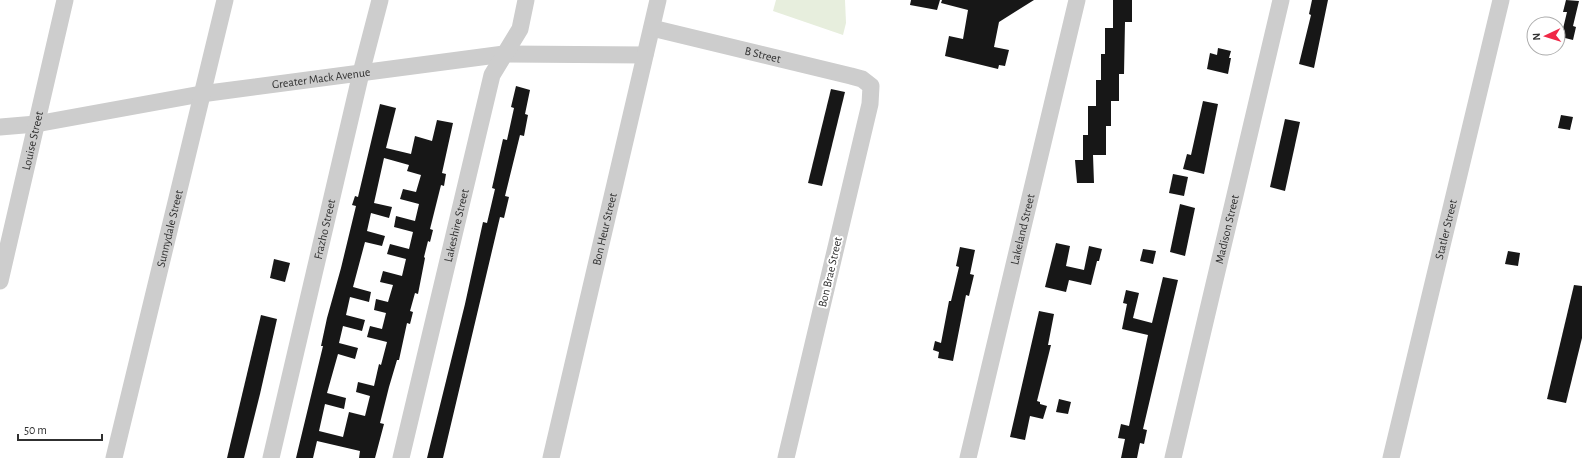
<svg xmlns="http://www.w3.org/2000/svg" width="1582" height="458" font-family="'Alegreya Sans',sans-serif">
  <rect width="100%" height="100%" fill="#fff"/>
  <path fill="#e7eedd" d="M776 0H845L846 23 843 35 773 11Z"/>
  <g fill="#171717" fill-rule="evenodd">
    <path d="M911 0H940L937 10 910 5Z"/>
    <path d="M942 0H1034L999 22 994 47 1009 50 1005 66 999 65 998 69 945 56 949 36 963 39 968 10 941 3Z"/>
    <path d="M1113 0H1132V22H1125L1124 74H1119V101H1111V126H1106V155H1093L1094 183H1077L1075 160H1083V135H1088V106H1096V80H1101V54H1105V28H1113Z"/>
    <path d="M1312 0H1328L1314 68 1299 64 1311 15 1309 14Z"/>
    <path d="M1566 0 1579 1 1573 26 1576 27 1573 40 1561 37 1567 12H1563Z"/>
    <path d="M1218 48 1231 51 1229 58H1231L1228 74 1207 69 1210 53 1217 55Z"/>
    <path d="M516 86 530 90 525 114 528 115 524 136 520 135 505 196 509 197 504 218 500 217 443 458H427L465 304 483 222 487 223 495 189 492 188 503 139 507 140 514 108 511 107Z"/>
    <path d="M831 89 845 92 822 186 808 183Z"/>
    <path d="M1203 101 1218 104 1204 174 1183 169 1187 154 1191 155Z"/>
    <path d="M380 104 396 108 386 148 411 154 415 136 432 141 437 120 453 123 442 173 446 174 444 186 441 185 430 229 433 230 430 242 428 241 424 257 425 258 418 294 415 293 410 311 413 312 410 324 407 323 399 360H397L389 387 380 423 384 424 375 458H359L360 451 317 441 313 458H296L323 346H321L327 318 341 268 356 206 352 205 355 196 358 197ZM384 158 409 165 407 171 421 175 416 192 403 189 400 199 419 204 415 221 396 216 394 227 413 232 409 249 390 244 387 254 406 259 402 276 383 271 380 282 393 285 388 302 376 299 374 310 386 313 382 329 370 326 367 337 387 342 381 365 379 364 374 386 358 382 356 392 370 396 365 416 349 412 343 437 319 431 325 404 344 409 346 398 327 393 338 354 355 359 358 348 339 343 343 326 362 331 365 320 346 315 350 297 369 302 371 292 353 287 365 242 382 246 385 236 367 231 371 213 389 218 392 207 374 203Z"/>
    <path d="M1561 115 1573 117 1570 130 1558 128Z"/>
    <path d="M1285 119 1300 122 1285 191 1270 187Z"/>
    <path d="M1173 174 1188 177 1184 196 1169 193Z"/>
    <path d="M1180 204 1195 208 1185 256 1170 252Z"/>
    <path d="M1056 243 1070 246 1066 266 1084 270 1089 246 1102 249 1099 261H1097L1091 285 1069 280 1066 292 1045 287Z"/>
    <path d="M960 247 975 250 970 274 974 275 969 296 966 295 953 361 938 358 939 352 933 350 935 341 941 343 949 301H951L959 267 956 266Z"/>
    <path d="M1143 249 1156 251 1153 264 1140 261Z"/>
    <path d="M1508 251 1520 253 1518 266 1505 264Z"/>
    <path d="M274 259 290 263 285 282 270 278Z"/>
    <path d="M1163 277 1178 280 1143 429 1147 430 1144 444 1140 443 1137 458H1121L1125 439 1118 438 1121 424 1129 426 1148 335 1122 329 1127 304 1123 303 1126 290 1139 293 1133 318 1152 323Z"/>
    <path d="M1574 285 1582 286V338L1566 403 1547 399Z"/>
    <path d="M1039 311 1054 314 1048 345H1051L1037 401 1040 402V404L1047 406 1043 419 1030 416 1025 440 1010 437Z"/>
    <path d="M261 315 277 319 260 394 244 458H227Z"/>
    <path d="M1059 399 1071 402 1068 414 1056 412Z"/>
  </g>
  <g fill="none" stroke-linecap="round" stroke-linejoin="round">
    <g stroke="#cdcdcd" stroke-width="17">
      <path id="s1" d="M652 28 851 76 862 79 871 86 870 104 786 458"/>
      <path id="s2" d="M0 127 36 124 201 94 504 54 645 55"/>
      <path id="s3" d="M0 281 65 0"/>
      <path id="s4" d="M114 458 225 0"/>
      <path id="s5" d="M271 458 361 73 380 0"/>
      <path id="s6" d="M401 458 492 75 520 29 526 0"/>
      <path id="s7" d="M551 458 658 0"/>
      <path id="s8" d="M968 458 1077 0"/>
      <path id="s9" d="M1173 458 1281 0"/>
      <path id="s10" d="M1391 458 1501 0"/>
    </g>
  </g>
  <g text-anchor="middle" stroke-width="4" stroke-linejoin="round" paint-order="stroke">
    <g font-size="12" fill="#303030" stroke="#fff">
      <text dy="4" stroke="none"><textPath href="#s1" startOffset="114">B Street</textPath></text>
      <text dy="4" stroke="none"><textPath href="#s2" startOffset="325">Greater Mack Avenue</textPath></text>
      <text dy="4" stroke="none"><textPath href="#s3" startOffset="144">Louise Street</textPath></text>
      <text dy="4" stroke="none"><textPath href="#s6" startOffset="239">Lakeshire Street</textPath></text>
      <text dy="4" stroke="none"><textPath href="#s4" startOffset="236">Sunnydale Street</textPath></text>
      <text dy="4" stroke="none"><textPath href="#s5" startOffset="235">Frazho Street</textPath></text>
      <text dy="4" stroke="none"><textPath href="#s7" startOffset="235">Bon Heur Street</textPath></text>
      <text dy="4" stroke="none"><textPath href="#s8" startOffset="235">Lakeland Street</textPath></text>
      <text dy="4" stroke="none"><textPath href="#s9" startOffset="235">Madison Street</textPath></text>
      <text dy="4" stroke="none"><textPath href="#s10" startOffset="235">Statler Street</textPath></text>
      <text transform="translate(830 272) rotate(-77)" y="4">Bon Brae Street</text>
    </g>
  </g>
  <g transform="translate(1546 36) rotate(266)"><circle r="19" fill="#ffffff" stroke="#acacac"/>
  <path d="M0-3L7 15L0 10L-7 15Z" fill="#f02846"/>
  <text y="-6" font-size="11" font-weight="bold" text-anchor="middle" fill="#303030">N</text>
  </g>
  <path d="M18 434v6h84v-6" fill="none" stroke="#303030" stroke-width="2"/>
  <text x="24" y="434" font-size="12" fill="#303030" stroke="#ffffff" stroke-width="3" paint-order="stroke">50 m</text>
</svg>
